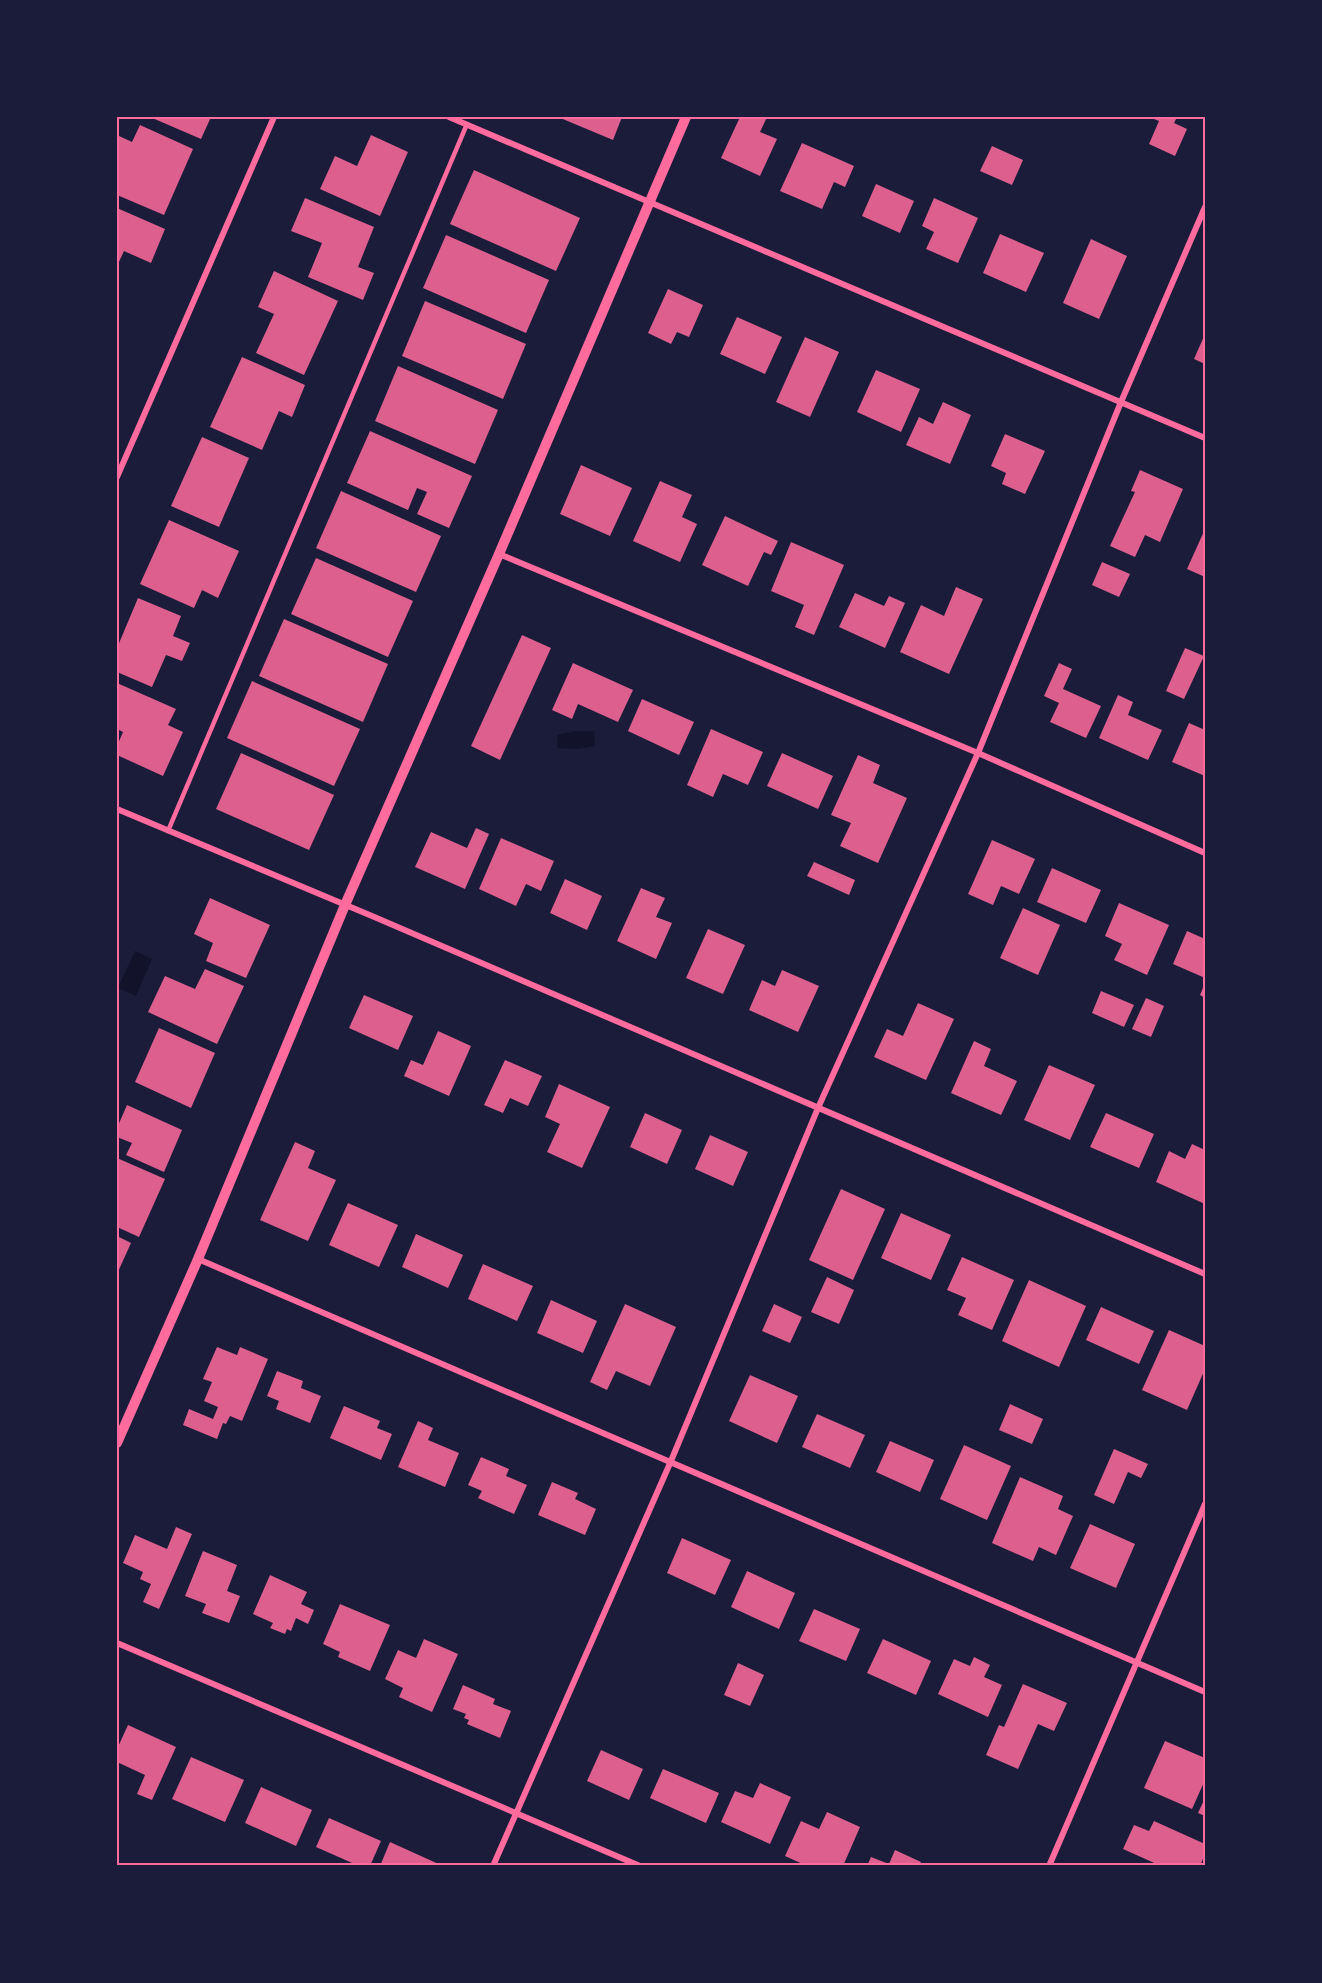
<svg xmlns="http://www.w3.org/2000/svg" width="1322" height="1983" font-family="'Golos Text',sans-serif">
  <rect width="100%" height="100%" fill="#1b1b3a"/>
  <g fill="#12122b">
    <path d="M575 731H594L595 746 577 749 558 748 557 735Z"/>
    <path d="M135 951 152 959 136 996 118 988Z"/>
  </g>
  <g fill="#dd5f8e">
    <path d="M150 117H211L201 139Z"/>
    <path d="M558 117H622L613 140Z"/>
    <path d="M740 117H767L760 132 777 139 760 176 721 158Z"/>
    <path d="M1149 117H1177L1174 123 1187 129 1175 156 1149 144 1159 121Z"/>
    <path d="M140 125 193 149 164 215 117 195V181L119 176 117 175V135L132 142Z"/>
    <path d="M371 135 408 152 380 216 320 189 335 156 357 166Z"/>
    <path d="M802 143 854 166 845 187 834 182 822 209 780 191Z"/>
    <path d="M992 146 1023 160 1012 185 980 171Z"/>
    <path d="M474 170 580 218 556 271 450 224Z"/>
    <path d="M876 184 914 201 900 233 862 216Z"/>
    <path d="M305 198 374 227 358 267 374 273 363 300 308 277 322 243 291 231Z"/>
    <path d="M934 198 978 218 958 263 926 249 934 232 922 226Z"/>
    <path d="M117 208 165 229 151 263 124 251 117 266Z"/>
    <path d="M1000 234 1044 253 1026 292 983 273Z"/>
    <path d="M446 235 549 280 526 333 423 288Z"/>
    <path d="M1091 239 1127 256 1099 319 1063 303Z"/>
    <path d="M274 271 338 301 304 375 256 353 274 314 258 307Z"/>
    <path d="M668 289 703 305 689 337 677 332 671 344 648 333Z"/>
    <path d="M425 301 526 344 503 399 402 356Z"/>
    <path d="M737 317 782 337 765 374 720 354Z"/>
    <path d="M1205 334V364L1194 359Z"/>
    <path d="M805 337 839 352 810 417 776 402Z"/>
    <path d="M242 357 305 385 292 417 279 411 262 450 210 427Z"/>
    <path d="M398 366 498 410 475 464 375 421Z"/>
    <path d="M876 370 920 389 901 432 857 412Z"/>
    <path d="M943 402 971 415 950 464 906 445 919 417 933 424Z"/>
    <path d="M370 431 472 476 449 528 417 514 427 492 417 488 408 510 347 483Z"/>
    <path d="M1005 434 1045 451 1025 494 1002 484 1006 473 991 466Z"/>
    <path d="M202 437 249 458 219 527 171 506Z"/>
    <path d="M581 465 632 488 610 536 560 514Z"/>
    <path d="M1140 470 1183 489 1160 542 1145 535 1135 557 1110 546 1135 492 1131 491Z"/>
    <path d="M660 481 692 495 682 517 697 524 680 562 633 541Z"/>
    <path d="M341 491 441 536 416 592 316 548Z"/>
    <path d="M725 516 778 541 771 555 764 552 748 586 702 565Z"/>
    <path d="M169 520 239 551 218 598 202 590 194 608 140 584Z"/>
    <path d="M1205 529V577L1187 569Z"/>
    <path d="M791 542 844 565 814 635 795 627 804 605 771 591Z"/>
    <path d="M316 558 413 601 388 657 291 614Z"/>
    <path d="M1102 562 1130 574 1119 597 1092 585Z"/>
    <path d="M956 587 983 599 949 674 900 652 921 605 944 616Z"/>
    <path d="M855 593 884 606 889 596 905 603 885 648 839 627Z"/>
    <path d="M138 598 181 616 173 636 190 643 182 661 166 655 152 687 117 672V648Z"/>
    <path d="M284 619 388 664 363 722 259 676Z"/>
    <path d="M522 635 551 648 500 760 471 746Z"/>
    <path d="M1185 648 1204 656 1184 699 1166 691Z"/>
    <path d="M573 663 633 690 618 722 578 704 572 719 552 710Z"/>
    <path d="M1059 663 1072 669 1063 689 1101 706 1086 738 1050 722 1059 703 1044 696Z"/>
    <path d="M252 681 360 729 334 786 227 738Z"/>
    <path d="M117 683 176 709 168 725 183 732 163 776 117 755V746L123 732 117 729Z"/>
    <path d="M1118 695 1133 702 1128 715 1162 730 1148 760 1099 738Z"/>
    <path d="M642 699 694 722 679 755 628 731Z"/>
    <path d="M1189 723 1205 730V776L1172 762Z"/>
    <path d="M711 729 763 752 748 785 723 774 713 797 687 785Z"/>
    <path d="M241 753 334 795 309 850 216 809Z"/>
    <path d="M782 753 833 776 818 809 767 786Z"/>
    <path d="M858 755 880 765 873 783 907 798 878 863 840 846 851 823 831 815Z"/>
    <path d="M476 828 489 834 465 889 415 867 431 832 467 848Z"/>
    <path d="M501 838 554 861 541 891 526 884 516 906 479 889Z"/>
    <path d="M992 840 1035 859 1019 894 1001 886 993 905 968 894Z"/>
    <path d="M814 862 855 880 849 895 807 876Z"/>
    <path d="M1052 868 1101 890 1086 923 1037 902Z"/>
    <path d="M565 879 602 896 587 930 550 913Z"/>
    <path d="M641 888 665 898 656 917 672 923 656 959 617 941Z"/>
    <path d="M210 898 270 925 246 978 206 961 213 943 194 934Z"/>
    <path d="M1119 903 1169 925 1147 975 1114 960 1122 944 1105 936Z"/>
    <path d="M1023 908 1060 925 1038 975 1000 958Z"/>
    <path d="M708 929 745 945 723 994 686 978Z"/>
    <path d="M1187 931 1205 939V978L1173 964Z"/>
    <path d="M205 969 244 986 217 1044 148 1012 165 976 195 989Z"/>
    <path d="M782 970 819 986 798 1032 749 1010 762 980 775 986Z"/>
    <path d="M1205 983V998L1200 995Z"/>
    <path d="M1101 991 1134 1005 1124 1027 1092 1013Z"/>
    <path d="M364 995 413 1016 398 1050 349 1028Z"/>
    <path d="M1146 998 1164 1006 1151 1037 1132 1029Z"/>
    <path d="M918 1003 954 1019 926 1080 874 1057 887 1029 903 1036Z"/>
    <path d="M159 1028 215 1053 191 1108 135 1082Z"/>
    <path d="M438 1031 471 1046 449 1096 404 1076 411 1060 423 1065Z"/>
    <path d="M974 1041 991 1049 984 1066 1017 1081 1001 1115 951 1093Z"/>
    <path d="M505 1060 542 1076 528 1106 510 1098 503 1113 484 1105Z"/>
    <path d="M1049 1065 1095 1085 1070 1140 1024 1120Z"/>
    <path d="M559 1084 610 1107 582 1168 547 1152 560 1124 545 1117Z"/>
    <path d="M127 1105 182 1130 164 1172 126 1155 132 1143 117 1137V1128Z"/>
    <path d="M645 1113 682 1130 667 1164 630 1147Z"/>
    <path d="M1106 1113 1154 1134 1139 1168 1090 1147Z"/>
    <path d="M710 1135 748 1152 733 1186 695 1169Z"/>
    <path d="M295 1142 315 1151 308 1168 336 1180 308 1241 260 1220Z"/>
    <path d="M1192 1144 1205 1150V1204L1156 1182 1169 1151 1185 1159Z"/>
    <path d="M117 1158 165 1179 139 1237 117 1227Z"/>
    <path d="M841 1189 885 1209 853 1280 809 1260Z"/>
    <path d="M348 1203 398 1225 379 1267 329 1245Z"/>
    <path d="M901 1213 951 1235 931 1280 881 1258Z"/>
    <path d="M416 1234 463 1255 448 1288 402 1267Z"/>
    <path d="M117 1236 131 1243 117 1274Z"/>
    <path d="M962 1257 1014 1280 992 1330 958 1315 966 1298 947 1290Z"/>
    <path d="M483 1264 533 1286 517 1321 468 1299Z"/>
    <path d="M827 1277 854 1290 839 1324 811 1312Z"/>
    <path d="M1029 1280 1086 1306 1059 1367 1002 1341Z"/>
    <path d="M551 1300 597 1321 583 1353 537 1333Z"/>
    <path d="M625 1304 676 1327 650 1386 616 1371 607 1390 590 1382Z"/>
    <path d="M774 1304 802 1317 790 1343 762 1331Z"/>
    <path d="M1101 1307 1154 1331 1139 1364 1086 1340Z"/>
    <path d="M1169 1330 1205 1346V1369L1187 1410 1142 1390Z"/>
    <path d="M217 1347 237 1355 240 1347 268 1359 242 1421 230 1416 226 1424 223 1423 217 1439 183 1425 189 1409 213 1419 218 1407 204 1401 212 1382 203 1379Z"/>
    <path d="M277 1371 303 1381 301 1388 321 1396 310 1423 276 1409 279 1401 267 1396Z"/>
    <path d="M750 1375 798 1396 777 1443 729 1421Z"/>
    <path d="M1010 1404 1043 1419 1032 1444 999 1430Z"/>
    <path d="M344 1406 380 1421 377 1428 392 1434 381 1460 330 1438Z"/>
    <path d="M817 1414 865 1435 850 1468 802 1447Z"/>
    <path d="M418 1421 433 1428 428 1440 459 1453 445 1487 398 1467Z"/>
    <path d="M890 1441 934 1460 920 1492 876 1472Z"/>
    <path d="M964 1445 1011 1466 987 1520 940 1499Z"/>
    <path d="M1114 1449 1148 1464 1141 1478 1128 1472 1114 1504 1094 1495Z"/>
    <path d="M481 1457 509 1469 506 1476 527 1485 514 1514 478 1498 482 1491 468 1485Z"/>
    <path d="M1020 1477 1063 1496 1058 1509 1073 1516 1056 1555 1039 1547 1033 1561 992 1543Z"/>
    <path d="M552 1482 578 1493 575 1499 596 1509 585 1535 538 1515Z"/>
    <path d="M1090 1524 1135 1544 1116 1588 1070 1568Z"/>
    <path d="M176 1527 192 1534 159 1609 143 1602 151 1584 140 1579 143 1572 123 1563 135 1535 167 1549Z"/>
    <path d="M682 1538 731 1560 715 1595 667 1573Z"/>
    <path d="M203 1551 237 1565 227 1591 240 1596 229 1623 202 1613 206 1604 185 1596Z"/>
    <path d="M747 1571 795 1593 779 1629 731 1607Z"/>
    <path d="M270 1575 307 1592 301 1604 314 1610 308 1624 296 1618 291 1631 287 1629 285 1634 270 1628 273 1623 253 1614Z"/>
    <path d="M340 1604 390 1625 370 1671 338 1657 340 1652 323 1644Z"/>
    <path d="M814 1609 860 1629 846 1661 799 1641Z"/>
    <path d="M424 1639 458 1654 432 1712 399 1697 403 1688 385 1679 398 1650 416 1658Z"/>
    <path d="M883 1639 931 1661 916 1695 867 1673Z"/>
    <path d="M974 1657 990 1665 984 1677 1002 1685 988 1717 938 1694 954 1659 970 1666Z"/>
    <path d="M738 1663 764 1675 750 1706 724 1695Z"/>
    <path d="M1023 1684 1067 1703 1054 1731 1038 1724 1018 1769 986 1755 999 1725 1004 1727Z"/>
    <path d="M463 1685 495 1699 493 1704 511 1711 500 1738 467 1724 469 1720 464 1718 466 1714 453 1709Z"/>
    <path d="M128 1725 176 1747 152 1800 137 1794 145 1775 117 1762V1749Z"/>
    <path d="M1165 1741 1205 1758V1780L1192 1809 1144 1788Z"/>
    <path d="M601 1750 643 1769 629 1800 587 1781Z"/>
    <path d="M191 1757 244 1780 225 1822 172 1799Z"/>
    <path d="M663 1769 719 1793 706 1823 650 1798Z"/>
    <path d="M760 1783 791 1797 770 1844 721 1822 735 1791 753 1798Z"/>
    <path d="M261 1787 312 1810 296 1846 245 1823Z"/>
    <path d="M1205 1798V1816L1198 1813Z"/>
    <path d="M827 1812 860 1827 843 1866H807L785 1856 801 1821 819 1829Z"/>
    <path d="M329 1818 381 1841 370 1866H359L316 1847Z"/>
    <path d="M1154 1821 1205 1844V1854L1200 1866H1161L1123 1849 1134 1825 1149 1831Z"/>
    <path d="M390 1842 443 1866H380Z"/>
    <path d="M895 1850 921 1862 920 1866H867L871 1857 889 1864Z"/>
  </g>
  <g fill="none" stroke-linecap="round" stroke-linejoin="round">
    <path stroke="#ff6b9d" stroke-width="4.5" d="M168 831 467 124"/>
    <g stroke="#ff6b9d" stroke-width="6">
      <path d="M449 117 1205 438"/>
      <path d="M117 477 274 117"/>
      <path d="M499 554 978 753 1205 853"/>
      <path d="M117 809 372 916 1205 1274"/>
      <path d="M198 1259 1205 1692"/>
      <path d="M117 1643 640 1866"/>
      <path d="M493 1866 671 1461 818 1108 978 753 1121 402 1205 207"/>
      <path d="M1049 1866 1205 1504"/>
    </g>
    <path stroke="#ff6b9d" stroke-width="10" d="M117 1443 198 1259 345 905 499 554 686 117"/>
  </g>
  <rect width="1322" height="1983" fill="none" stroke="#1b1b3a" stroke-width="237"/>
  <rect x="118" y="118" width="1086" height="1746" fill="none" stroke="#ff6b9d" stroke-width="2"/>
</svg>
